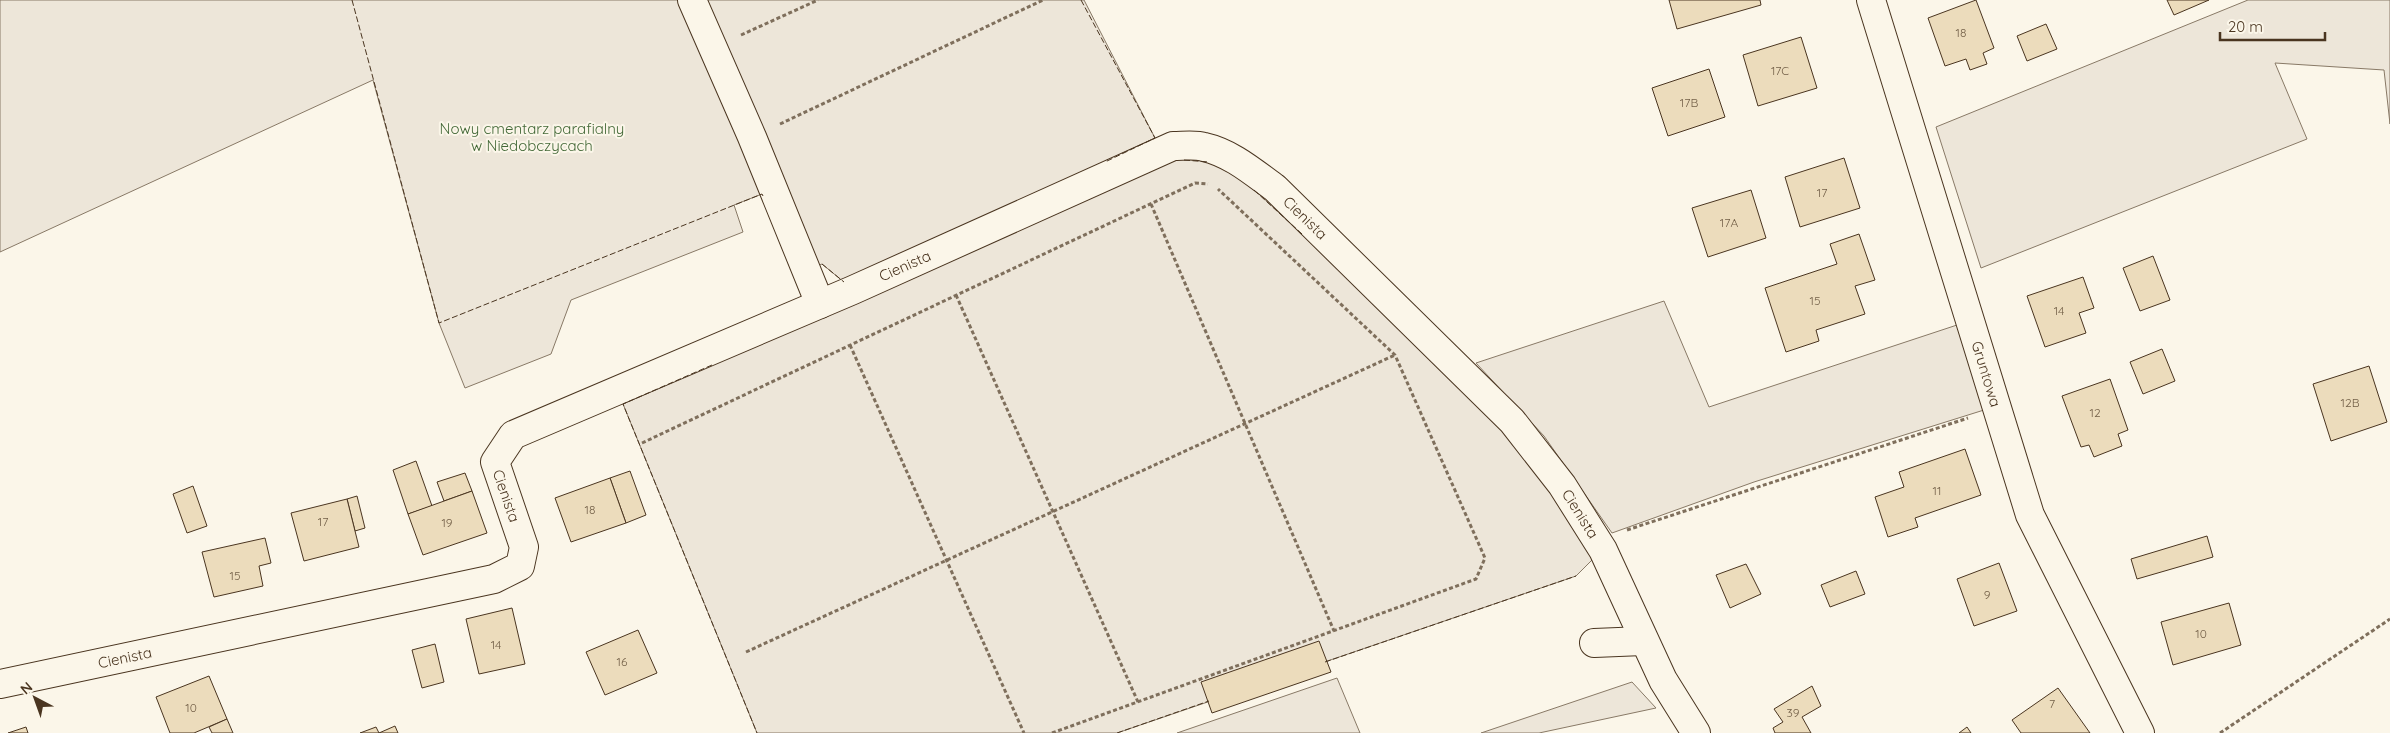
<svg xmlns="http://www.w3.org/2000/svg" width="2390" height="733" font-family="Quicksand,sans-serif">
  <rect width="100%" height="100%" fill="#fbf6e9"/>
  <g fill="#ede6d9" stroke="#887966">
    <path d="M0 0H1084L1155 138 845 283 822 264 796 275 762 194 734 205 743 232 571 300 551 354 465 388 439 323 373 80 0 252Z"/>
    <path d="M2248 0H2390V124L2384 70 2275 63 2307 139 1981 268 1936 127Z"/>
    <path d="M1178 159 1206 161 1230 167 1378 305 1499 427 1539 474 1595 557 1576 576 1117 733H757L623 404Z"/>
    <path d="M1664 301 1709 407 1957 325 1984 410 1754 482 1612 533 1544 436 1476 363Z"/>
    <path d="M1337 678 1360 733H1177Z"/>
    <path d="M1632 682 1656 708 1539 733H1481Z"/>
  </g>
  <g fill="#ecdcbc" stroke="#4a3520">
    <path d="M1669 0H1760L1761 5 1677 29Z"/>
    <path d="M1976 0 1994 48 1983 53 1987 64 1970 70 1966 59 1945 66 1928 18Z"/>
    <path d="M2167 0H2209L2174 15Z"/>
    <path d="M2046 24 2057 49 2027 61 2017 36Z"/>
    <path d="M1801 37 1817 88 1758 106 1743 55Z"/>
    <path d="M1709 69 1725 117 1668 136 1652 88Z"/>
    <path d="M1844 158 1860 208 1800 227 1785 177Z"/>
    <path d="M1751 190 1766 238 1708 257 1692 208Z"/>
    <path d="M1859 234 1875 280 1855 286 1865 314 1816 330 1819 341 1786 352 1765 288 1837 264 1830 244Z"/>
    <path d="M2153 256 2170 300 2140 311 2123 268Z"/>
    <path d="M2083 277 2094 308 2079 313 2086 333 2045 347 2027 296Z"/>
    <path d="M2162 349 2175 381 2143 394 2130 362Z"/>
    <path d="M2369 366 2387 422 2331 441 2313 384Z"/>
    <path d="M2110 379 2128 430 2118 434 2122 446 2094 457 2089 445 2081 447 2062 396Z"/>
    <path d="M1965 449 1981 495 1915 518 1918 527 1888 537 1875 497 1904 487 1899 472Z"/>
    <path d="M416 461 432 506 408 514 393 470Z"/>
    <path d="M630 471 646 515 626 523 610 478Z"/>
    <path d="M465 473 472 491 444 501 437 482Z"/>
    <path d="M610 478 626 523 571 542 555 498Z"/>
    <path d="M193 486 207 526 187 533 173 494Z"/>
    <path d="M472 491 487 533 423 555 408 514Z"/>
    <path d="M357 496 365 528 355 531 347 499Z"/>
    <path d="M347 499 359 547 304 561 291 513Z"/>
    <path d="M2207 536 2213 557 2137 579 2131 559Z"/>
    <path d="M265 538 271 563 259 566 263 586 214 597 202 552Z"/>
    <path d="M1999 563 2017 611 1974 626 1957 579Z"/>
    <path d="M1746 564 1761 594 1730 608 1716 575Z"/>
    <path d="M1856 571 1865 594 1830 607 1821 585Z"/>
    <path d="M2229 603 2241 645 2173 665 2161 622Z"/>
    <path d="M512 608 525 664 479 674 466 619Z"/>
    <path d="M638 630 657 673 605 695 586 652Z"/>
    <path d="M1319 641 1331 672 1212 713 1201 682Z"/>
    <path d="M435 644 444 682 422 688 412 650Z"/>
    <path d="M209 676 227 719 194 733H170L156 697Z"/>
    <path d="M1812 686 1821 706 1802 717 1811 733H1775L1773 728 1783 722 1774 709Z"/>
    <path d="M2058 688 2090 733H2021L2012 720Z"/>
    <path d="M227 719 233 733H212L209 727Z"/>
    <path d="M395 726 398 733H379Z"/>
    <path d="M26 727 28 733H8Z"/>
    <path d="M376 727 379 733H360Z"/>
    <path d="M1967 727 1971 733H1959Z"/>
  </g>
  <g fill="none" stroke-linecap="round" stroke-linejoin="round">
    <g stroke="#4a3520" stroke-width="30">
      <g id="minor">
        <path d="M692 0 752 137 820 304"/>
        <path d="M1871 0 2030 515 2140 733"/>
        <path d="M1594 643 1643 641"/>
        <path d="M0 684 494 579 520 566 524 547 495 462 513 435 853 290 1173 146C1183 146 1195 144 1204 147 1231 153 1253 172 1275 188L1512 421 1562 485 1603 550 1663 680 1696 733"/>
      </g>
    </g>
    <g stroke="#7f6f5c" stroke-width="3" stroke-dasharray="4 2.5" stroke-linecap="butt">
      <path d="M741 35 818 0"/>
      <path d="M780 124 1043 0"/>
      <path d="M1151 204 1334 631"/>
      <path d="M956 295 1138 702"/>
      <path d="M850 345 1024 733"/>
      <path d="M642 443 1195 183 1208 184"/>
      <path d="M1627 530 1968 418"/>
      <path d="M746 652 1395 355"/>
      <path d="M1052 733 1476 579 1485 558 1395 355 1218 189"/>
      <path d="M2220 733 2390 619"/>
    </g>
    <use href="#minor" stroke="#fbf6e9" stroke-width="28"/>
    <g stroke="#4a3520" stroke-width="1" stroke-dasharray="6 2.5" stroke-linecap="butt">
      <path d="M352 0 439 323 762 194 763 196"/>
      <path d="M1081 0 1155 138 1105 162"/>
      <path d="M1184 160 1209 162"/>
      <path d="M1254 190 1302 234"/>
      <path d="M822 264 844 282"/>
      <path d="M712 365 623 404 757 733"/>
      <path d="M1325 662 1576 576"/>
      <path d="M1117 733 1209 701"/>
    </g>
  </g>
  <g text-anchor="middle" stroke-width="4" stroke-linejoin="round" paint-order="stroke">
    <g font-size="12" fill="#725f47">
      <text x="1961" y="37">18</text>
      <text x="1780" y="75">17C</text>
      <text x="1689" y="107">17B</text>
      <text x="1822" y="197">17</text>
      <text x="1729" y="227">17A</text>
      <text x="1815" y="305">15</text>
      <text x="2059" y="315">14</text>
      <text x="2350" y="407">12B</text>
      <text x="2095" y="417">12</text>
      <text x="1937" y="495">11</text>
      <text x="590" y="514">18</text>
      <text x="323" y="526">17</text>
      <text x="447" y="527">19</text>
      <text x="235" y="580">15</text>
      <text x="1987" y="599">9</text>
      <text x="2201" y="638">10</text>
      <text x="496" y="649">14</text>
      <text x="622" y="666">16</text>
      <text x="2052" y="708">7</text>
      <text x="191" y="712">10</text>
      <text x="1793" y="717">39</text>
    </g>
    <g font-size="15" fill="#436837" stroke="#fbf6e9">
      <text x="532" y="134">Nowy cmentarz parafialny<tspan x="532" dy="17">w Niedobczycach</tspan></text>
    </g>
    <g font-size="15" fill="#4a3520" stroke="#fbf6e9">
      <text transform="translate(1305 218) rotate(44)" y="5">Cienista</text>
      <text transform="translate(905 266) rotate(-24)" y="5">Cienista</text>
      <text transform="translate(1986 374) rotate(73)" y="5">Gruntowa</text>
      <text transform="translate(506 496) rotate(71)" y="5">Cienista</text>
      <text transform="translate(1580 514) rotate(58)" y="5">Cienista</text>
      <text transform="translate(125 658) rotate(-12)" y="5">Cienista</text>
    </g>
  </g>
  <g transform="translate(35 698) rotate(319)" stroke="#fbf6e9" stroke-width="4" paint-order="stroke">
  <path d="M0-4L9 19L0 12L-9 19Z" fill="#4a3520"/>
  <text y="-8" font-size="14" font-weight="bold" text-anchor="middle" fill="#4a3520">N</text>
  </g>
  <path d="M2220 32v8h105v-8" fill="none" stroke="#4a3520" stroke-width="2.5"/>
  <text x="2228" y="32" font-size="15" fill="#4a3520" stroke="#fbf6e9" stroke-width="4" paint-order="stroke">20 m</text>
</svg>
